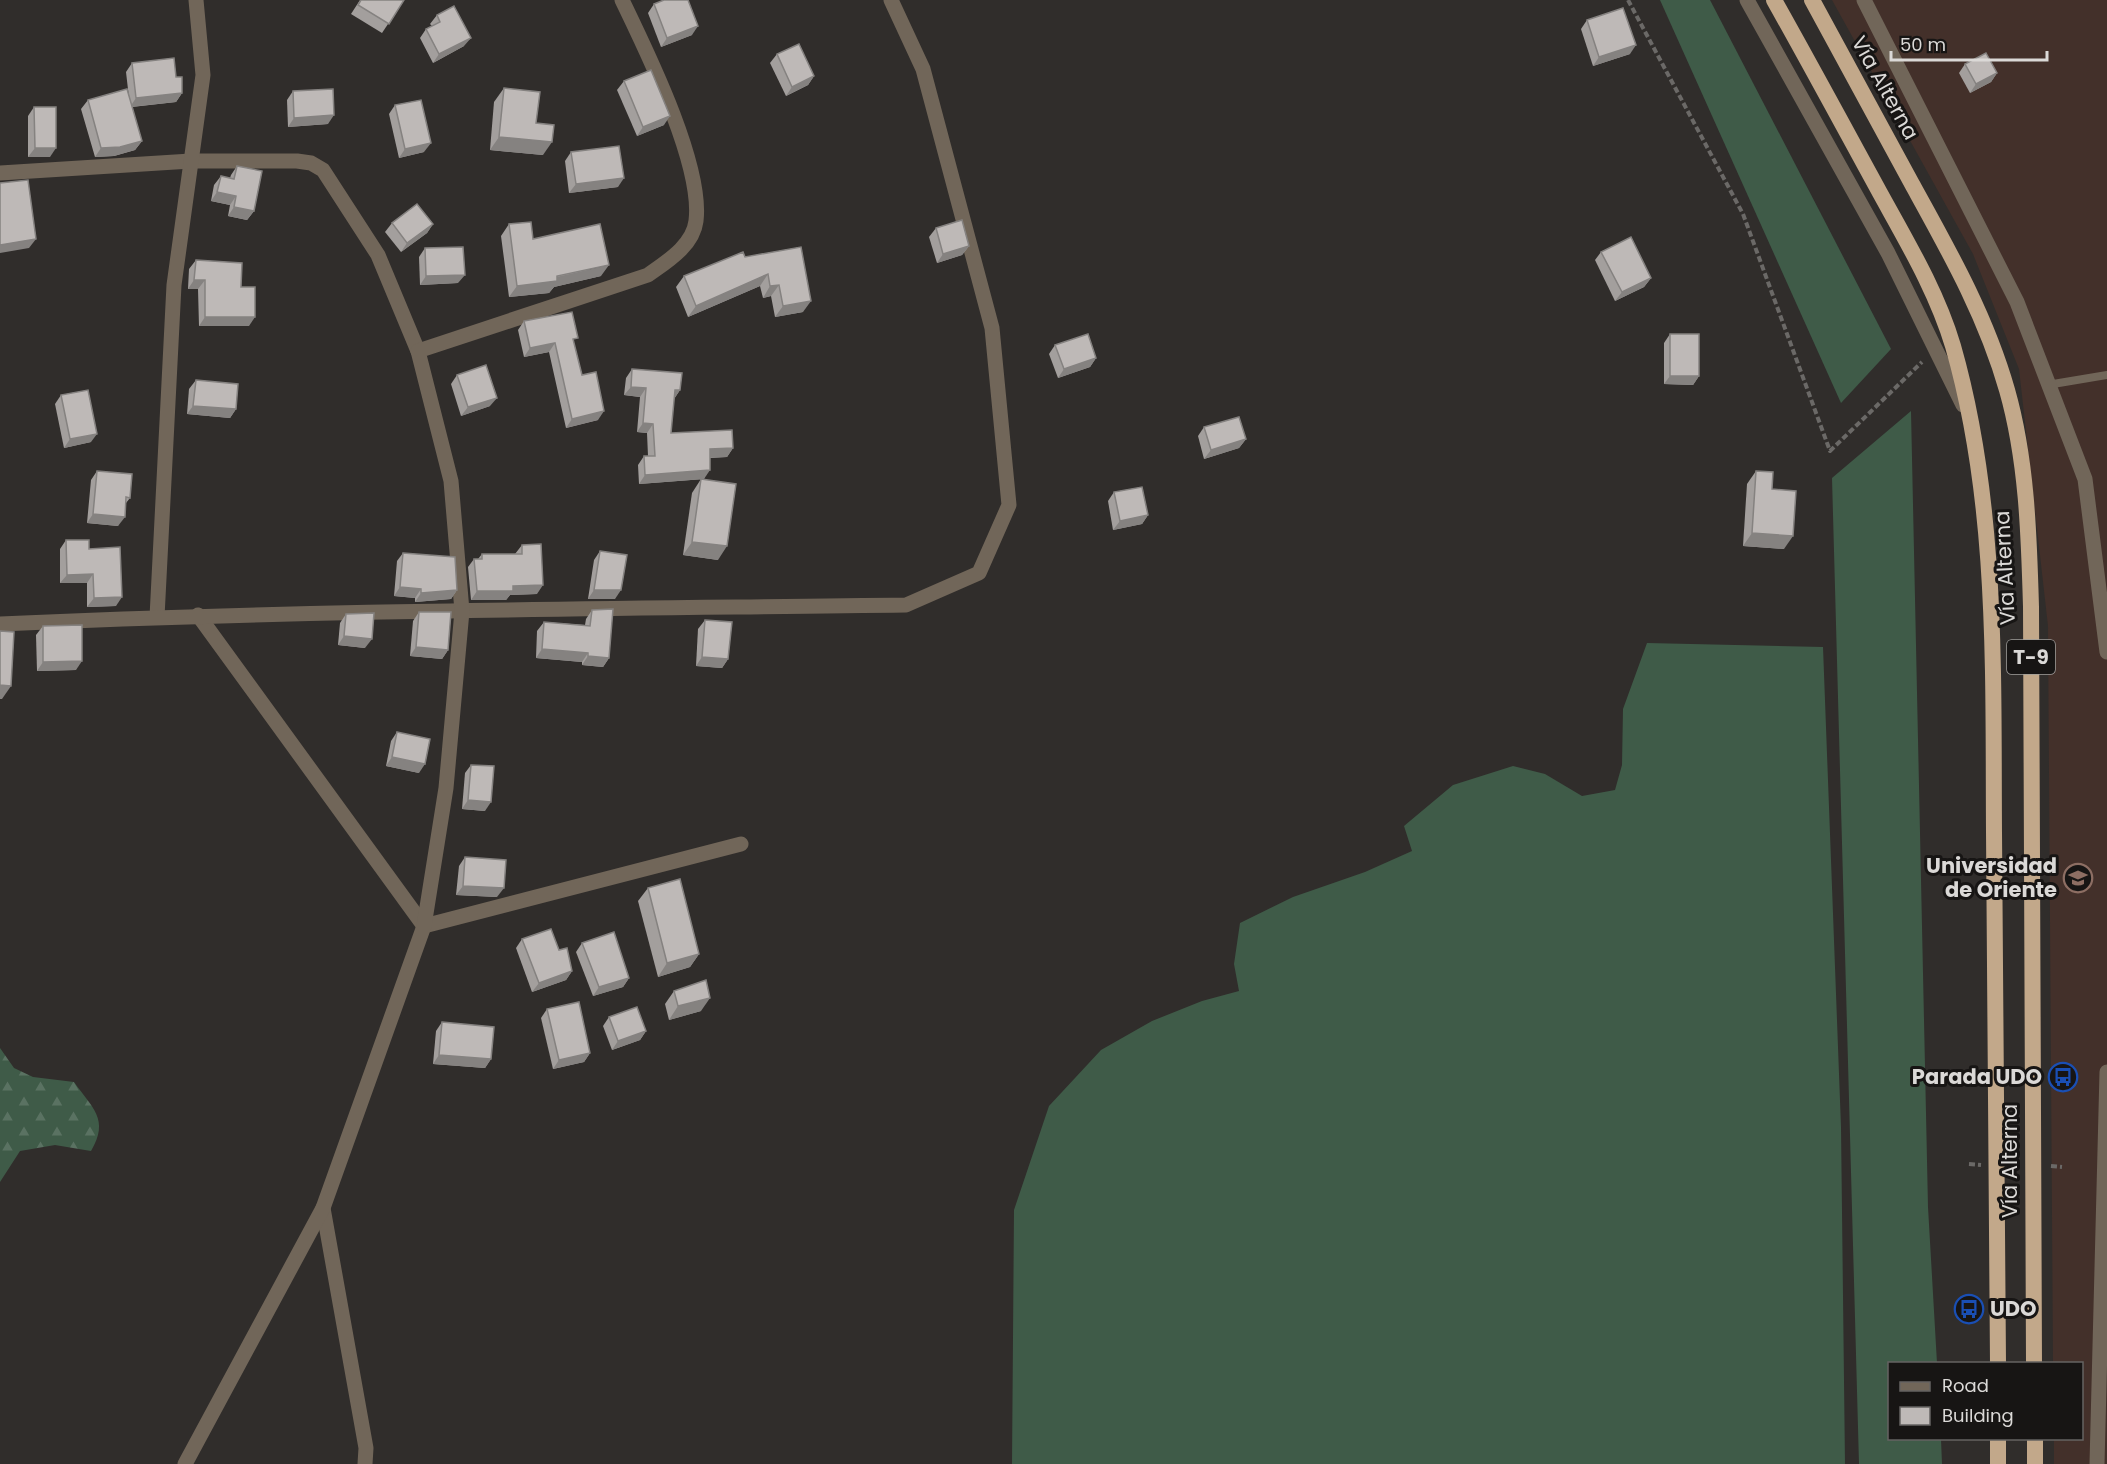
<svg xmlns="http://www.w3.org/2000/svg" width="2107" height="1464" font-family="Poppins,sans-serif">
  <defs>
    <pattern id="forest-firs" width="22" height="20" patternUnits="userSpaceOnUse" patternTransform="scale(1.5)"><rect width="22" height="20" fill="#3f5b48"/><path d="M5 1l3.5 6h-7zM16 11l3.5 6h-7z" fill="#5a7262"/></pattern>
  </defs>
  <rect width="100%" height="100%" fill="#302d2b"/>
  <path fill="#43302a" d="M1832 0H2107V1464H2054V1439L2082 1438V1364L2053 1363 2048 626 2019 369 1973 254Z"/>
  <g fill="#3f5b48">
    <path d="M1660 0H1710L1891 349 1841 403Z"/>
    <path d="M1911 411 1928 1207 1937 1363 1890 1364V1438L1941 1439 1942 1464H1859L1832 478Z"/>
    <path d="M1647 643 1823 647 1841 1127 1845 1464H1012L1014 1210 1049 1106 1101 1050 1152 1021 1202 1001 1239 991 1234 964 1240 923 1293 897 1365 872 1412 851 1404 826 1453 785 1513 766 1545 774 1582 796 1615 790 1622 765 1623 709Z"/>
  </g>
  <path fill="url(#forest-firs)" d="M0 1048 14 1068 33 1077 74 1082C92 1108 110 1119 91 1151L55 1145 20 1151 0 1182Z"/>
  <g fill="none" stroke-linecap="round" stroke-linejoin="round">
    <g stroke="#6b6967" stroke-width="4" stroke-dasharray="6 3" stroke-linecap="butt">
      <path d="M1628 0 1743 214 1830 451 1922 362"/>
      <path d="M1969 1164 1981 1165"/>
      <path d="M2051 1166 2062 1167"/>
    </g>
    <path stroke="#716659" stroke-width="8" d="M2047 385 2107 375"/>
    <g stroke="#716659" stroke-width="15">
      <path d="M1747 0 1888 253 1963 405"/>
      <path d="M1864 0 2017 302 2085 479 2107 652"/>
      <path d="M0 173 191 161H297L311 163 323 170 378 255 418 351"/>
      <path d="M198 615 424 926 741 844"/>
      <path d="M157 617 174 285 203 75 196 0"/>
      <path d="M0 624C302 610 604 609 906 605L979 573 1009 505 992 328 923 69 891 0"/>
      <path d="M323 1208 366 1448 365 1464"/>
      <path d="M185 1464 323 1208 424 926 446 788 462 611 451 481 418 351 648 275C666 262 693 246 696 221 703 165 647 52 622 0"/>
      <path d="M2097 1464 2107 1072"/>
    </g>
    <g stroke="#c2a88a" stroke-width="16">
      <path d="M1774 0C1810 64 1845 129 1880 193 1907 242 1937 292 1953 346 1998 503 1993 670 1994 832 1995 1009 1997 1186 1998 1364"/>
      <path d="M1812 0C1845 61 1879 123 1912 184 1949 251 1986 316 2007 390 2027 460 2029 536 2031 607L2034 1364"/>
      <path d="M1998 1438V1464"/>
      <path d="M2035 1438V1464"/>
    </g>
  </g>
  <g fill="#a39f9d">
    <path d="M360 0H404L382 33 351 14Z"/>
    <path d="M654 4 692 35 661 47 648 13Z"/>
    <path d="M437 15 464 46 433 63 420 38 426 29 432 26 430 24Z"/>
    <path d="M1587 20 1630 54 1593 66 1581 29Z"/>
    <path d="M777 54 814 76 808 85 786 96 770 63Z"/>
    <path d="M132 63 176 77 182 93 176 102 132 107 142 141 135 150 114 156 95 157 81 109 88 100 129 98 126 72Z"/>
    <path d="M1965 64 1997 73 1991 82 1970 93 1959 73Z"/>
    <path d="M624 81 664 125 637 136 617 90Z"/>
    <path d="M504 88 536 123 543 155 490 150 494 102Z"/>
    <path d="M293 91 328 124 288 127 287 100Z"/>
    <path d="M395 105 424 152 399 158 389 114Z"/>
    <path d="M34 107 50 157H28V116Z"/>
    <path d="M571 152 618 187 569 193 565 161Z"/>
    <path d="M237 166 254 211 247 220 228 216 230 205 211 201 214 185 221 176 230 178 231 175Z"/>
    <path d="M392 223 433 224 427 233 401 252 385 232Z"/>
    <path d="M509 224 533 239 601 276 554 287 549 293 509 297 501 236Z"/>
    <path d="M936 228 969 246 962 255 937 263 929 237Z"/>
    <path d="M801 247 803 312 775 317 771 296 763 298 760 286 688 317 676 287 684 276 745 257Z"/>
    <path d="M425 248 458 283 420 285 419 257Z"/>
    <path d="M1601 252 1651 278 1644 287 1615 301 1595 260Z"/>
    <path d="M196 260 241 287 249 326H199L198 289H188L189 269Z"/>
    <path d="M524 321 574 344 582 375 598 420 566 428 549 352 524 357 518 330Z"/>
    <path d="M1670 334 1699 376 1693 385 1664 384V343Z"/>
    <path d="M1055 345 1096 358 1090 367 1058 378 1049 354Z"/>
    <path d="M632 369 680 390 674 399 671 433 733 448 727 457 710 458 704 479 639 484 638 465 644 456H648L647 433 637 432 640 397 624 395 626 378Z"/>
    <path d="M457 375 490 406 461 416 451 384Z"/>
    <path d="M196 380 236 409 230 418 187 414 189 389Z"/>
    <path d="M61 395 91 442 64 448 55 404Z"/>
    <path d="M1204 427 1246 439 1239 448 1204 459 1198 436Z"/>
    <path d="M97 471 130 498 126 503 118 526 87 523 91 480Z"/>
    <path d="M1756 471 1772 489 1784 549 1743 546 1747 484Z"/>
    <path d="M701 479 718 560 683 555 692 493Z"/>
    <path d="M1114 492 1148 515 1142 524 1113 530 1108 501Z"/>
    <path d="M66 540 89 549 116 606 87 607V583H60V549Z"/>
    <path d="M522 545 537 594 510 595 506 600H471L468 567 474 559H478L482 554H515Z"/>
    <path d="M600 551 615 599H588L594 560Z"/>
    <path d="M403 553 457 590 451 599 415 602V598L394 596 397 561Z"/>
    <path d="M592 610 609 658 603 667 582 665V662L536 658 537 631 544 622 585 625 586 619Z"/>
    <path d="M419 612 448 650 442 659 410 656 413 621Z"/>
    <path d="M346 614 365 648 338 645 340 623Z"/>
    <path d="M705 620 728 659 722 668 696 666 698 629Z"/>
    <path d="M43 626 76 670 37 671 36 635Z"/>
    <path d="M397 732 419 773 386 766 391 741Z"/>
    <path d="M471 765 485 811 462 809 465 773Z"/>
    <path d="M465 857 497 897 456 895 459 866Z"/>
    <path d="M648 888 699 954 690 967 658 977 638 901Z"/>
    <path d="M522 939 559 950 572 971 566 980 532 992 516 948Z"/>
    <path d="M582 943 629 978 623 987 593 996 576 952Z"/>
    <path d="M674 991 701 1011 669 1020 665 1004Z"/>
    <path d="M547 1009 590 1053 584 1062 553 1069 541 1018Z"/>
    <path d="M609 1017 646 1031 640 1040 612 1050 603 1026Z"/>
    <path d="M442 1022 491 1059 485 1068 433 1064 436 1031Z"/>
  </g>
  <g fill="#858280">
    <path d="M698 26 692 35 661 47 667 38Z"/>
    <path d="M471 38 464 46 433 63 439 54Z"/>
    <path d="M1636 45 1630 54 1593 66 1599 57Z"/>
    <path d="M1997 73 1991 82 1970 93 1976 84Z"/>
    <path d="M814 76 808 85 786 96 792 87Z"/>
    <path d="M182 93 176 102 130 107 136 98Z"/>
    <path d="M334 115 328 124 288 127 294 118Z"/>
    <path d="M670 116 664 125 637 136 643 127Z"/>
    <path d="M499 137 552 142 543 155 490 150Z"/>
    <path d="M142 141 135 150 114 156 95 157 101 148Z"/>
    <path d="M431 143 424 152 399 158 405 149Z"/>
    <path d="M35 148H56L50 157H28Z"/>
    <path d="M624 178 618 187 569 193 576 184Z"/>
    <path d="M217 192 236 196 230 205 211 201Z"/>
    <path d="M234 207 254 211 247 220 228 216Z"/>
    <path d="M433 224 427 233 401 252 407 243Z"/>
    <path d="M36 239 29 248 0 253V245Z"/>
    <path d="M969 246 962 255 937 263 943 254Z"/>
    <path d="M609 265 601 276 554 287 549 293 509 297 517 286Z"/>
    <path d="M768 274 760 286 688 317 696 306Z"/>
    <path d="M465 275 458 283 420 285 426 276Z"/>
    <path d="M1651 278 1644 287 1615 301 1622 292Z"/>
    <path d="M194 280H205L198 289H188Z"/>
    <path d="M779 285 771 296 763 298 770 286Z"/>
    <path d="M811 301 803 312 775 317 783 306Z"/>
    <path d="M205 317H255L249 326H199Z"/>
    <path d="M555 343 549 352 524 357 530 348Z"/>
    <path d="M1096 358 1090 367 1058 378 1064 369Z"/>
    <path d="M1670 376H1699L1693 385 1664 384Z"/>
    <path d="M631 387 646 388 640 397 624 395Z"/>
    <path d="M675 390H680L674 399Z"/>
    <path d="M497 398 490 406 461 416 468 407Z"/>
    <path d="M193 406 236 409 230 418 187 414Z"/>
    <path d="M604 411 598 420 566 428 572 419Z"/>
    <path d="M643 423 653 424 647 433 637 432Z"/>
    <path d="M97 434 91 442 64 448 70 439Z"/>
    <path d="M1246 439 1239 448 1204 459 1211 450Z"/>
    <path d="M733 448 727 457 703 458 710 449Z"/>
    <path d="M710 470 704 479 639 484 645 475Z"/>
    <path d="M93 514 125 517 118 526 87 523Z"/>
    <path d="M1148 515 1142 524 1113 530 1120 521Z"/>
    <path d="M1752 533 1793 536 1784 549 1743 546Z"/>
    <path d="M692 542 727 546 718 560 683 555Z"/>
    <path d="M93 574 87 583H60L67 575Z"/>
    <path d="M543 585 537 594 510 595 506 600H471L477 591 513 586Z"/>
    <path d="M400 587 421 589 415 598 394 596Z"/>
    <path d="M457 590 451 599 415 602 421 593Z"/>
    <path d="M594 590H621L615 599H588Z"/>
    <path d="M122 597 116 606 87 607 94 598Z"/>
    <path d="M344 636 372 639 365 648 338 645Z"/>
    <path d="M416 647 448 650 442 659 410 656Z"/>
    <path d="M542 649 588 653 582 662 536 658Z"/>
    <path d="M588 656 609 658 603 667 582 665Z"/>
    <path d="M702 657 728 659 722 668 696 666Z"/>
    <path d="M82 661 76 670 37 671 43 662Z"/>
    <path d="M0 685 11 686 2 699H0Z"/>
    <path d="M392 757 425 764 419 773 386 766Z"/>
    <path d="M468 800 491 802 485 811 462 809Z"/>
    <path d="M463 886 504 888 497 897 456 895Z"/>
    <path d="M699 954 690 967 658 977 667 963Z"/>
    <path d="M572 971 566 980 532 992 539 983Z"/>
    <path d="M629 978 623 987 593 996 599 987Z"/>
    <path d="M710 998 701 1011 669 1020 678 1006Z"/>
    <path d="M646 1031 640 1040 612 1050 618 1041Z"/>
    <path d="M590 1053 584 1062 553 1069 559 1060Z"/>
    <path d="M439 1055 491 1059 485 1068 433 1064Z"/>
  </g>
  <g fill="#beb9b7" stroke="#858280" stroke-width="1.5">
    <path d="M361 0H404L389 24 358 5Z"/>
    <path d="M664 0H688L698 26 667 38 654 4Z"/>
    <path d="M454 6 471 38 439 54 426 29 440 22 437 15Z"/>
    <path d="M1623 8 1636 45 1599 57 1587 20Z"/>
    <path d="M799 44 814 76 792 87 777 54Z"/>
    <path d="M1986 53 1997 73 1976 84 1965 64Z"/>
    <path d="M174 58 176 77H182V93L136 98 132 63Z"/>
    <path d="M651 70 670 116 643 127 624 81Z"/>
    <path d="M504 88 540 92 536 123 554 125 552 142 499 137Z"/>
    <path d="M127 89 142 141 120 147 101 148 88 100Z"/>
    <path d="M333 89 334 115 294 118 293 91Z"/>
    <path d="M421 100 431 143 405 149 395 105Z"/>
    <path d="M34 107H56V148H35Z"/>
    <path d="M619 146 624 178 576 184 571 152Z"/>
    <path d="M237 166 262 171 254 211 234 207 236 196 217 192 221 176 234 179Z"/>
    <path d="M28 180 36 239 0 245V183Z"/>
    <path d="M417 204 433 224 407 243 392 223Z"/>
    <path d="M962 220 969 246 943 254 936 228Z"/>
    <path d="M531 222 533 239 600 224 609 265 557 276V281L517 286 509 224Z"/>
    <path d="M1631 237 1651 278 1622 292 1601 252Z"/>
    <path d="M463 247 465 275 426 276 425 248Z"/>
    <path d="M801 247 811 301 783 306 779 285 770 286 768 274 696 306 684 276 743 252 745 257Z"/>
    <path d="M196 260 242 263 241 287H255V317H205V280H194Z"/>
    <path d="M572 312 578 338 573 339 582 375 596 372 604 411 572 419 555 343 530 348 524 321Z"/>
    <path d="M1088 334 1096 358 1064 369 1055 345Z"/>
    <rect x="1670" y="334" width="29" height="42"/>
    <path d="M486 365 497 398 468 407 457 375Z"/>
    <path d="M632 369 682 373 680 390H675L671 433 732 430 733 448 710 449V470L645 475 644 456H655L653 424 643 423 646 388 631 387Z"/>
    <path d="M196 380 238 384 236 409 193 406Z"/>
    <path d="M88 390 97 434 70 439 61 395Z"/>
    <path d="M1239 417 1246 439 1211 450 1204 427Z"/>
    <path d="M97 471 132 474 130 498 126 497 125 517 93 514Z"/>
    <path d="M1756 471 1773 472 1772 489 1796 491 1793 536 1752 533Z"/>
    <path d="M701 479 736 484 727 546 692 542Z"/>
    <path d="M1142 487 1148 515 1120 521 1114 492Z"/>
    <path d="M66 540H89V549L120 547 122 597 94 598 93 574 67 575Z"/>
    <path d="M541 544 543 585 513 586V591H477L474 559H482V554H522V545Z"/>
    <path d="M600 551 627 555 621 590H594Z"/>
    <path d="M403 553 455 557 457 590 421 593V589L400 587Z"/>
    <path d="M613 609 609 658 588 656V653L542 649 544 622 590 626 592 610Z"/>
    <path d="M419 612H451L448 650 416 647Z"/>
    <path d="M374 613 372 639 344 636 346 614Z"/>
    <path d="M705 620 732 622 728 659 702 657Z"/>
    <path d="M82 625V661L43 662V626Z"/>
    <path d="M0 631 14 632 11 686 0 685Z"/>
    <path d="M397 732 430 739 425 764 392 757Z"/>
    <path d="M471 765 494 766 491 802 468 800Z"/>
    <path d="M465 857 506 860 504 888 463 886Z"/>
    <path d="M680 879 699 954 667 963 648 888Z"/>
    <path d="M551 929 559 950 567 948 572 971 539 983 522 939Z"/>
    <path d="M614 932 629 978 599 987 582 943Z"/>
    <path d="M706 980 710 998 678 1006 674 991Z"/>
    <path d="M579 1002 590 1053 559 1060 547 1009Z"/>
    <path d="M637 1007 646 1031 618 1041 609 1017Z"/>
    <path d="M442 1022 494 1027 491 1059 439 1055Z"/>
  </g>
  <defs>
    <g id="university-ring" transform="scale(1.5)"><circle r="9.5" fill="#171514" stroke="#8d6e63" stroke-width="1.5"/><path d="M0-5L7-2L0 1L-7-2ZM-4 1L0 2.5L4 1V4Q0 6-4 4Z" fill="#8d6e63"/></g>
    <g id="bus-ring" transform="scale(1.5)"><circle r="9.5" fill="#171514" stroke="#1a4fb4" stroke-width="1.5"/><path d="M-5-6H5V4H4V6H2V4H-2V6H-4V4H-5ZM-3.5-4V0h7V-4ZM-3.5 1.2v1.5H-2V1.2ZM2 1.2v1.5H3.5V1.2Z" fill="#1a4fb4"/></g>
  </defs>
  <g fill-rule="evenodd">
    <use href="#university-ring" x="2078" y="878"/>
    <use href="#bus-ring" x="2063" y="1077"/>
    <use href="#bus-ring" x="1969" y="1309"/>
  </g>
  <g text-anchor="middle" stroke-width="6" stroke-linejoin="round" paint-order="stroke">
    <rect fill="#171514" stroke="#a09e9c" stroke-width="1.5" x="2007" y="640" width="48" height="34" rx="4.5"/>
    <g font-size="20" font-weight="bold" fill="#dbd9d7">
      <text x="2031" y="664">T-9</text>
    </g>
    <g font-size="21" fill="#dbd9d7" stroke="#171514">
      <text transform="translate(1885 88) rotate(61)" y="7">Vía Alterna</text>
      <text transform="translate(2005 568) rotate(-93)" y="7">Vía Alterna</text>
      <text transform="translate(2010 1161) rotate(-90)" y="7">Vía Alterna</text>
    </g>
    <g font-size="21" font-weight="bold" fill="#dbd9d7" stroke="#171514" text-anchor="end">
      <text x="2057" y="873">Universidad<tspan x="2057" dy="24">de Oriente</tspan></text>
      <text x="2042" y="1084">Parada UDO</text>
      <text x="1990" y="1316" text-anchor="start">UDO</text>
    </g>
  </g>
  <rect x="1888" y="1362" width="195" height="78" fill="#171514" stroke="#656362" stroke-width="1.5"/>
  <rect x="1900" y="1382" width="30" height="9" fill="#716659" stroke="#656362" stroke-width="1.5"/>
  <text x="1942" y="1392" font-size="18" fill="#dbd9d7">Road</text>
  <rect x="1900" y="1407" width="30" height="18" fill="#beb9b7" stroke="#656362" stroke-width="1.5"/>
  <text x="1942" y="1422" font-size="18" fill="#dbd9d7">Building</text>
  <path d="M1891 51v9h156v-9" fill="none" stroke="#dbd9d7" stroke-width="3"/>
  <text x="1900" y="51" font-size="18" fill="#dbd9d7" stroke="#171514" stroke-width="4.5" paint-order="stroke">50 m</text>
</svg>
